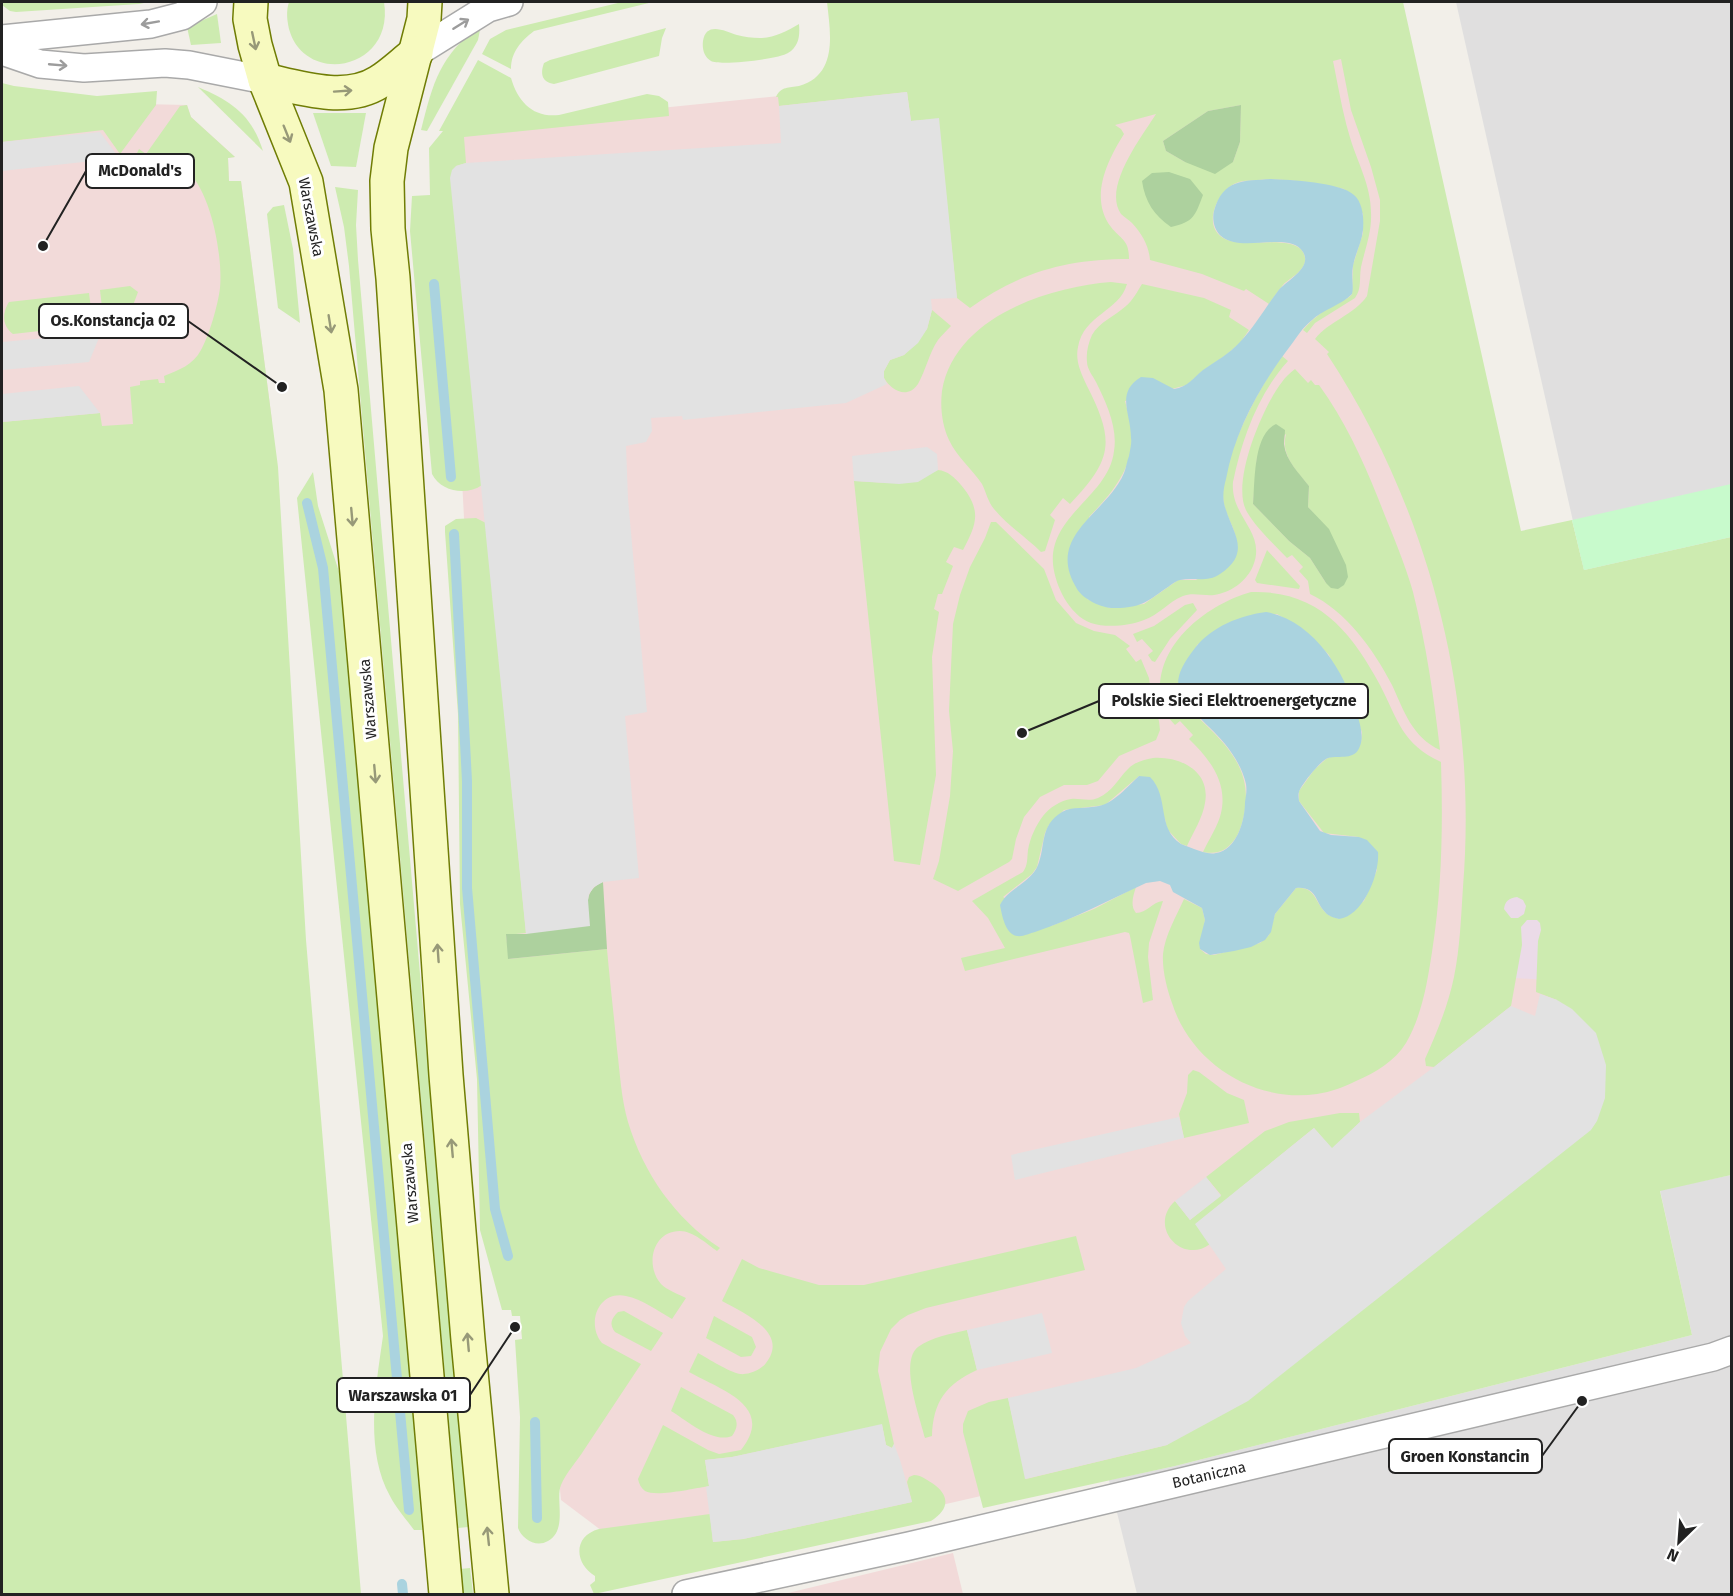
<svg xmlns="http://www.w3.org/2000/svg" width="1733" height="1596" font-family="'Fira Sans',sans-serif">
  <rect width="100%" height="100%" fill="#f2efe9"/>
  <g fill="#e0dfdf">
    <path d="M1456 2H1731V537L1584 570Z"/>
    <path d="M1731 1175V1594H1137L1109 1480 1175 1466 1692 1335 1660 1190Z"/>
  </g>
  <g fill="#f2dad9">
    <path d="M830 2H1393L1631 1060 1169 1453 802 1537 630 1552 561 1500 464 518 444 130 839 90Z"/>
    <path d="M2 101 187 105 191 117 235 157 228 158 229 181H241L272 421 2 444Z"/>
    <path d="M953 1553 963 1594H784Z"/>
  </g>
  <path fill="#ebdbe8" d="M1546 880 1547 980 1515 978 1486 908Z"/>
  <g fill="#cdebb0" fill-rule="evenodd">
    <path d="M2 2H149L139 4 16 12 10 11 2 5Z"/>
    <path d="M289 2H384C395 70 305 87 289 29 287 20 286 11 289 2Z"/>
    <path d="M622 2H653L534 31C521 41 511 52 511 69L482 54 490 39 506 30Z"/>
    <path d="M827 2H1403L1521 531 1572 520 1584 570 1731 537V1175L1660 1191 1692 1335 1175 1466 983 1508 963 1432V1424L968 1411 989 1402 1008 1398 1026 1479 1167 1445 1557 1000 1536 992 1538 941 1541 930 1540 923 1537 920H1527L1521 927 1522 945 1511 1006 1434 1067 1426 1066 1425 1059C1437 1032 1448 1006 1454 977 1460 948 1461 917 1463 887 1478 700 1430 510 1327 354L1329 352 1315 339C1329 321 1354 315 1367 296L1380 221V200L1371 167 1351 110 1341 59 1333 61C1338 85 1342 110 1349 134 1356 160 1371 184 1371 213 1372 232 1365 249 1361 267 1359 279 1362 288 1355 298L1315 323 1307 333 1303 330C1312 319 1326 308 1339 302 1345 299 1348 299 1352 294L1353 265 1363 233V214L1344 189C1316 183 1287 178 1258 180 1252 181 1245 180 1239 182 1218 188 1200 227 1225 239 1245 249 1295 233 1304 254 1310 269 1291 277 1283 285 1278 291 1273 298 1269 304L1246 289 1244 291 1202 274 1150 260C1149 246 1142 234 1132 223 1129 220 1124 217 1121 214 1102 187 1143 135 1156 114L1115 125 1121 129 1124 134C1107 161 1089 198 1111 227 1121 240 1129 239 1129 259 1067 259 1020 272 970 308L957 298 938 119 911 121 907 92 779 106 778 97H776C781 86 789 88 799 86 839 75 830 31 827 2ZM1241 105 1240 142 1233 162H1185L1166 151 1163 141 1208 111ZM1517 897 1523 900 1526 906 1524 914 1518 918H1511L1504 909C1505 901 1509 898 1517 897Z"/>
    <path d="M217 14 221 43 191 45 187 27Z"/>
    <path d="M799 24C800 36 799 46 788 53 779 59 720 66 711 61 704 57 702 49 703 41 706 21 725 31 737 35 744 37 752 38 760 38 774 38 787 31 799 24Z"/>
    <path d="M481 25 478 40 427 131 421 130C433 82 440 55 481 25Z"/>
    <path d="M666 28 662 38 659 56 554 84C542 82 540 74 544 63L550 60Z"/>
    <path d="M478 60 511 78C518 102 533 118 559 115L647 94 659 96 668 102 669 116 464 137 466 163 456 166 482 485C467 496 441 492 432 474L410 231 412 196 430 195 429 148 443 131H439Z"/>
    <path d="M2 83 14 86 97 96 157 91 156 105 120 154 103 130 2 142Z"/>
    <path d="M198 87C231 101 252 115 263 151Z"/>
    <path d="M187 105 191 117 235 157 228 158 229 181H241L278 467 306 940 361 1594H2V422L100 413 102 426 133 424 130 387 140 385V381L158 379 159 383H165L164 376C179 370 193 365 201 350 209 336 218 305 220 288 223 256 211 188 184 168 166 154 155 159 136 155L139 149 146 154 180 106Z"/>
    <path d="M313 113H366L356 167 331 166Z"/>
    <path d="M335 187 358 190 356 225 358 260 468 1527 458 1528 349 266 344 227Z"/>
    <path d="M284 205 293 249 300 323 278 308 267 214 273 207Z"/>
    <path d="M1111 282 1127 284C1119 312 1084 314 1078 347 1075 361 1081 373 1087 386 1115 441 1113 459 1070 504L1063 498 1050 515 1055 520 1045 551 1041 552C1026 537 1007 525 994 509 988 502 986 492 982 484 972 469 957 457 949 440 942 425 940 407 942 391 954 318 1047 287 1111 282Z"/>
    <path d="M1142 284 1204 298 1231 310 1229 317 1249 330 1240 343 1226 355 1201 372 1187 385 1125 401C1128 413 1132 427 1132 439 1131 472 1110 495 1089 517L1087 599 1110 608 1144 604 1178 580H1196L1235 556C1242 531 1223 518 1223 495 1223 456 1259 387 1282 356L1288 361C1258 394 1242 439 1233 482 1230 517 1267 532 1253 566 1247 581 1230 593 1214 595 1204 596 1192 592 1183 596 1168 602 1159 615 1144 620 1129 626 1106 628 1091 623 1069 615 1055 585 1053 564 1049 515 1109 496 1114 451 1118 428 1106 402 1096 382 1093 376 1087 369 1087 362 1086 353 1088 344 1092 335 1099 322 1115 316 1126 306 1133 300 1137 292 1142 284Z"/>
    <path d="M130 286 138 292 132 308 122 323 104 325 100 290Z"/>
    <path d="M89 293 93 325 13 334C2 326 2 313 9 302Z"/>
    <path d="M932 310 951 326C947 330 942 335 938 340 929 353 926 370 918 384 907 400 891 390 884 378V371L890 360 904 355 927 329Z"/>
    <path d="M1295 369 1308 383 1311 380 1315 385H1319C1344 419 1362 458 1378 498 1390 529 1404 560 1413 592 1426 644 1434 697 1440 750 1412 737 1404 711 1392 685 1374 650 1346 611 1310 594L1308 581 1299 571 1303 567 1292 555 1287 558C1274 544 1257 529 1247 512 1230 484 1263 406 1282 382 1285 377 1290 373 1295 369ZM1286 434C1280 455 1297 471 1309 486L1308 507 1315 515 1326 583 1310 558 1289 541 1253 504 1257 457Z"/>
    <path d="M938 470C948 471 954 477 961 485 982 510 977 524 963 550L954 547 946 562 953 566 942 594H938L934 609 939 612 932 657 936 775 920 865 894 861 854 481C891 483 904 486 938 470Z"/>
    <path d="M313 472 318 506 340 575 423 1530H414C406 1519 396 1508 390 1496 364 1449 376 1386 383 1336L297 498Z"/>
    <path d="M476 518 486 523 526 933 506 935 509 959 607 949C610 983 614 1016 617 1049 620 1073 621 1098 628 1122 643 1172 675 1219 720 1248L717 1251C707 1244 693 1231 680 1231 652 1231 645 1266 661 1284 667 1290 678 1294 686 1298L672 1319C658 1311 642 1299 626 1296 598 1290 586 1324 602 1343L641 1364C622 1393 603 1421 584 1450 577 1461 566 1473 561 1485 555 1499 568 1530 548 1541 536 1548 522 1539 518 1528L520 1417 515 1340 522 1339 520 1316H512L511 1310H502L480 1230 477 1079 460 904 458 714 445 532V526L456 519Z"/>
    <path d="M991 522H996L1044 569 1056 600 1076 623 1094 631 1115 635 1130 646 1126 649 1136 662 1141 659 1149 678 1152 701 1159 721 1160 730 1156 740 1119 756 1098 781 1087 785H1064L1040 797 1024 817 1016 839 1012 859 1009 862 958 891 933 879 939 861 950 796 953 751 949 711 953 624 960 595 970 567 985 538Z"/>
    <path d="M1267 550 1300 586 1299 589 1257 583 1255 580Z"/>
    <path d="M1251 592C1318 590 1351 631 1380 685 1398 720 1402 744 1441 762 1443 826 1442 889 1432 952 1427 984 1422 1015 1406 1043 1395 1061 1375 1073 1356 1081 1344 1087 1331 1092 1317 1094 1254 1103 1191 1063 1172 1003 1167 989 1162 970 1163 954 1165 935 1176 917 1184 899L1202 908 1205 920 1200 949 1206 954 1214 955 1260 943 1269 935 1275 914 1296 888C1315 886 1315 902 1325 912 1328 916 1335 917 1339 919L1364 901 1377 870 1359 837 1324 833 1299 801V791L1314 770 1326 759 1361 743 1362 732 1329 655 1305 631 1277 614 1229 623 1197 645 1182 700C1209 732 1247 753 1246 800 1245 812 1243 824 1237 836 1228 850 1219 855 1203 852 1209 839 1218 826 1221 813 1228 783 1210 759 1189 739L1193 735 1180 721 1175 725C1164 714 1160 703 1160 687 1161 640 1209 604 1251 592Z"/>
    <path d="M1193 603 1197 610 1170 639 1155 662 1152 661 1148 655 1153 651 1142 639 1137 642 1133 634 1154 626 1185 605Z"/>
    <path d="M1153 758C1180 756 1211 771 1205 803 1203 817 1193 833 1187 846L1181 844 1167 829 1165 819 1139 776 1105 805 1064 810 1049 825 1045 833 1037 867 1032 874 1003 897 1051 926 1094 909 1136 887C1133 896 1130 906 1136 913 1147 913 1152 902 1163 901L1149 943 1148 957 1153 1000 1143 1003 1130 936 1129 933 1125 932 965 971 961 958 1005 948 988 918 972 901 1023 872C1028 865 1027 858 1028 850 1030 838 1036 825 1043 816 1049 808 1061 800 1071 799 1080 798 1089 802 1098 798 1113 791 1117 780 1128 769 1134 762 1144 760 1153 758Z"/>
    <path d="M1193 1070 1199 1072 1227 1093 1244 1100 1249 1123 1184 1138 1179 1114 1187 1093 1188 1075Z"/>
    <path d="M1340 1113H1359L1360 1122 1332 1149 1314 1128 1196 1224 1210 1244C1183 1265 1147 1227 1175 1201L1190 1220 1221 1195 1206 1177 1265 1131 1289 1122Z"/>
    <path d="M1076 1236 1085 1270 926 1308 908 1315 900 1320 891 1329 880 1352 878 1371 894 1444 892 1448 886 1445 882 1425 732 1457 705 1460 709 1486 704 1487C691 1489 656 1497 645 1491 641 1488 639 1484 638 1479L663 1425 708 1450 719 1454 741 1450C776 1406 721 1390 689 1372L698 1353C709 1359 729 1372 740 1374 749 1375 761 1370 766 1363 790 1332 743 1313 722 1301L742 1259 759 1268 819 1285H864Z"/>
    <path d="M624 1311 663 1333 651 1351 615 1332C609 1324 611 1319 618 1312Z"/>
    <path d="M714 1316 752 1337 756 1347 751 1356 741 1357 706 1338Z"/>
    <path d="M967 1330 977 1370C946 1384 933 1402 932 1436L925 1438C920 1417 899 1362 918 1347 932 1337 950 1334 967 1330Z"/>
    <path d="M681 1387 733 1415C739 1422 737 1429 732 1436 713 1444 686 1420 671 1411Z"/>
    <path d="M914 1475C921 1475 925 1479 932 1483 950 1495 950 1509 931 1521L594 1594 590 1585 595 1581V1576C574 1563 573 1536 599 1529L710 1514 713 1542 743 1539 912 1502 907 1482 909 1477Z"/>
    <path d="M470 1568 473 1594H462L460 1569Z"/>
  </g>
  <g fill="#add19e">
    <path d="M1241 105 1240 142 1233 162 1215 174 1185 162 1166 151 1163 141 1208 111Z"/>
    <path d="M1169 172 1190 179 1203 195C1195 216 1194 222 1171 227 1154 215 1145 202 1142 181L1152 173Z"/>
    <path d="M1276 424 1285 430C1285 435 1284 439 1284 444 1286 461 1299 473 1309 486L1308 507 1329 529 1346 565 1348 577 1344 585 1338 589 1331 588 1326 583 1310 558 1289 541 1253 504C1255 482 1253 434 1276 424Z"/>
    <path d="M603 882 607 949 508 959 506 934H526L588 900C589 891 595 885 603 882Z"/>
  </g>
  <path fill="#c8facc" d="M1731 484V537L1584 570 1572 520Z"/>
  <g fill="#e2e2e2">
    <path d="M907 92 911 121 939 118 957 298 931 299 932 310 927 329 918 343 904 355 890 360 884 371V378L887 384 846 403 683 420 682 416 651 418 652 431 646 442 626 446 628 499 647 712 625 716 639 878 603 882 594 887 589 894 588 900 590 926 526 934 450 178 452 170 456 166 466 163 781 143 779 106Z"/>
    <path d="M100 132 119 158 2 171V142Z"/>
    <path d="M101 333 89 362 2 370V342Z"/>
    <path d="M79 386 100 413 2 422V394Z"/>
    <path d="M927 447 937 454 938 470 918 482 899 484 854 481 852 456Z"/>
    <path d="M1540 994 1557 1000 1572 1009 1596 1033 1606 1065 1605 1098 1597 1121 1591 1130 1248 1401 1167 1445 1025 1479 1008 1398 1136 1368 1191 1343 1185 1336 1181 1323 1184 1307 1188 1301 1226 1269 1195 1224 1314 1128 1332 1148 1360 1122 1434 1067 1511 1006 1535 1016Z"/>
    <path d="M1179 1117 1184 1138 1015 1180 1011 1155Z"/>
    <path d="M1206 1177 1221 1196 1190 1220 1175 1201Z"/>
    <path d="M1042 1313 1052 1353 977 1370 967 1330Z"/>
    <path d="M882 1424 886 1445 892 1448 894 1444 900 1460 912 1502 743 1539 713 1542 706 1487 709 1486 705 1460 732 1457Z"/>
  </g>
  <g fill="#aad3df">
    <path d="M1271 179C1290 180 1340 182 1354 195 1363 203 1364 218 1363 230 1362 242 1355 254 1353 266 1351 276 1354 287 1352 294 1343 304 1322 310 1311 321 1303 327 1297 337 1291 345 1261 384 1235 430 1226 479 1223 490 1222 500 1226 510 1234 535 1251 553 1220 574 1207 583 1194 577 1180 580 1175 581 1170 586 1165 589 1147 602 1139 608 1116 608 1103 609 1084 600 1077 589 1044 535 1107 514 1124 473 1126 468 1127 461 1129 456 1130 450 1132 443 1131 438 1131 413 1115 393 1141 377L1153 378 1174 389C1188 387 1193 378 1203 370 1216 361 1229 354 1240 342 1254 327 1265 308 1278 291 1286 281 1313 268 1303 252 1290 230 1241 254 1221 236 1214 230 1212 219 1214 211 1223 179 1243 181 1271 179Z"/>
    <path d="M1266 612C1314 621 1344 671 1357 714 1360 724 1364 736 1360 746 1355 761 1340 755 1328 758 1321 760 1301 785 1299 792 1298 795 1299 799 1299 801L1320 831 1331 835 1359 837 1367 840 1378 852C1380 874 1363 916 1339 919 1335 918 1328 916 1325 912 1315 902 1317 886 1296 888L1275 914 1271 932 1265 940 1251 947 1234 951 1210 955 1200 949 1199 943 1205 920 1202 908 1173 892 1170 885 1160 881 1146 883C1109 900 1074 919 1035 932 1030 933 1023 937 1017 936 1005 934 1002 915 1000 905 1008 888 1031 883 1038 865 1046 846 1039 826 1062 812 1071 806 1087 809 1099 806 1114 803 1128 786 1139 776L1150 777C1170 797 1156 828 1181 844 1185 846 1190 847 1194 849 1201 851 1209 855 1216 853 1237 850 1245 820 1245 802 1246 796 1247 790 1246 784 1241 762 1225 742 1209 727 1180 698 1164 687 1195 648 1211 627 1241 615 1266 612Z"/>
  </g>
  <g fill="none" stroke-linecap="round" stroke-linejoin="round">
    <g stroke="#aad3df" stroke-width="10">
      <path d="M434 284 451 477"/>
      <path d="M307 503 323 568 409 1510"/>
      <path d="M454 534 467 781V888L495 1209 508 1256"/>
      <path d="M535 1422 537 1518"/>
      <path d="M402 1584 403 1594"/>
    </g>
    <g stroke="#a9a9a9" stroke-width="30">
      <g id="minor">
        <path d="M2 39 151 24 182 16 203 2"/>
        <path d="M2 51 40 64 84 68 165 63 189 65 265 80"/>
        <path d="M416 53 488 8 509 2"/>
        <path d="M686 1594 909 1546 1713 1357 1732 1350"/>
      </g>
    </g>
    <g stroke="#707d05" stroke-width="36">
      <g id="secondary">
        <path d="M251 2 250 19 255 45 265 80 306 182 341 390 446 1594"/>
        <path d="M425 2 424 19 391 148 387 181 388 229 393 278 446 1075 468 1340 492 1594"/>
        <path d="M265 80C300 88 346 103 379 82 392 74 404 62 416 53"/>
      </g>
    </g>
    <use href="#minor" stroke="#fff" stroke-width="27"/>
    <use href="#secondary" stroke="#f7fabf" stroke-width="33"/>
  </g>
  <defs><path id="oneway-shaft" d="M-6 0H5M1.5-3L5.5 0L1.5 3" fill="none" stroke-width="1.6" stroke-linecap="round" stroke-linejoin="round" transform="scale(1.5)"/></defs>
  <g stroke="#9c9c9c">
    <use href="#oneway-shaft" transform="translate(150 23) rotate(170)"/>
    <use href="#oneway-shaft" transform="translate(461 24) rotate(-32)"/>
    <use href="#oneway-shaft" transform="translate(58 65) rotate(5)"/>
  </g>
  <g stroke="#979978">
    <use href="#oneway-shaft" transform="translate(254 41) rotate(78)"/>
    <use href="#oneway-shaft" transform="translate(343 91) rotate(-4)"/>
    <use href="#oneway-shaft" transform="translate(287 134) rotate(68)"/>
    <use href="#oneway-shaft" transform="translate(330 324) rotate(81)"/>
    <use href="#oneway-shaft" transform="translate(352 517) rotate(85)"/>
    <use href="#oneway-shaft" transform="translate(375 774) rotate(85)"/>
    <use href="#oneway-shaft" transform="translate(438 953) rotate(-94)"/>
    <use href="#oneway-shaft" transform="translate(452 1148) rotate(-95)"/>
    <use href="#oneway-shaft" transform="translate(468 1342) rotate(-95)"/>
    <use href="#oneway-shaft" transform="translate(488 1536) rotate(-96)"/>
  </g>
  <g text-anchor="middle" stroke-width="6" stroke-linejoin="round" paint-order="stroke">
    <g font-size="15" fill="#222" stroke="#fff">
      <text transform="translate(311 217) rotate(79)" y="5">Warszawska</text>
      <text transform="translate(368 699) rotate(-95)" y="5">Warszawska</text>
      <text transform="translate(410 1183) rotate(-95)" y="5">Warszawska</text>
      <text transform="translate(1209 1475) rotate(-13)" y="5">Botaniczna</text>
    </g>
  </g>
  <path fill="none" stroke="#222" stroke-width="2" d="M43 246L86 171M282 387L188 321M1022 733L1099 701M515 1327L470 1395M1582 1401L1542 1456"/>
  <g fill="#222" stroke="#fff" stroke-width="2">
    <circle cx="43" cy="246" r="6"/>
    <circle cx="282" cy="387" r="6"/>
    <circle cx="1022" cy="733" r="6"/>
    <circle cx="515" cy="1327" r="6"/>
    <circle cx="1582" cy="1401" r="6"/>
  </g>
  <g fill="#fff" stroke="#222" stroke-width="2">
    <rect x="86" y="154" width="108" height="34" rx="6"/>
    <rect x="39" y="304" width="149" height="34" rx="6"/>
    <rect x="1099" y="684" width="269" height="34" rx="6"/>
    <rect x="337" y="1378" width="133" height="34" rx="6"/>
    <rect x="1389" y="1439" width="153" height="34" rx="6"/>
  </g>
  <g font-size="16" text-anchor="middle" font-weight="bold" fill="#222">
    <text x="140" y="176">McDonald's</text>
    <text x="113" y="326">Os.Konstancja 02</text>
    <text x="1234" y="706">Polskie Sieci Elektroenergetyczne</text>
    <text x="403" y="1401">Warszawska 01</text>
    <text x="1465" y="1462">Groen Konstancin</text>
  </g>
  <rect width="1733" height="1596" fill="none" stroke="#222222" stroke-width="6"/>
  <g transform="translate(1679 1542) rotate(205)" stroke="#ffffff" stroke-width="4.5" paint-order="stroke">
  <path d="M0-4.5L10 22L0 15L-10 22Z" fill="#222222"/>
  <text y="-9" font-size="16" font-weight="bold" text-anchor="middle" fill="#222222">N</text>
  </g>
</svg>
